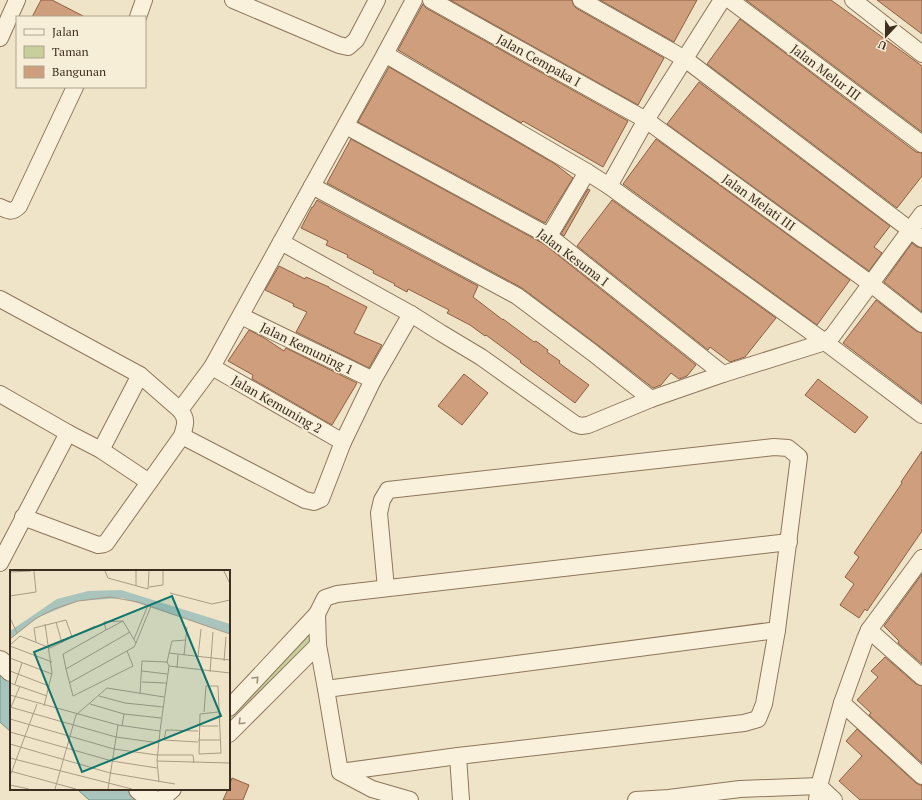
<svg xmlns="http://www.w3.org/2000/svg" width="922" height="800" font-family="'PT Serif',serif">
  <rect width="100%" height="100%" fill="#f0e4c8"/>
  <path fill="#c9cf9b" d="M317 614 318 645 229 734V708Z"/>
  <g fill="#a9c4bc" stroke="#6f938a">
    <path d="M0 661 11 671V732L0 722Z"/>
    <path d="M77 789H139L152 800H89Z"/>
  </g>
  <g fill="#cf9f7d" stroke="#8d5f41">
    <path d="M41 0H52L85 17H32Z"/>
    <path d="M450 0H572L573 4 576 8 664 58 638 105Z"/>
    <path d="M600 0H697L674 42Z"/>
    <path d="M746 0H831L922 66V132Z"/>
    <path d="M877 0H922V34Z"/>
    <path d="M423 4 426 8 628 121 603 167 523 121 521 123 398 50Z"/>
    <path d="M740 19 916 152 922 153V176L897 208 707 64Z"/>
    <path d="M389 67 555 164 573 178 545 223 358 122Z"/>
    <path d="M699 82 890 226 874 247 882 253 869 271 667 124Z"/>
    <path d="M351 139 544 244 696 365 687 376 679 379 671 373 661 385 653 388 599 346 522 288 327 183Z"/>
    <path d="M656 139 850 280 817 325 623 184Z"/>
    <path d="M588 189 590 190 564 236 561 234Z"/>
    <path d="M317 200 478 286 473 297 503 320V319L534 342 536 341 548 350 547 352 560 361 559 363 589 385 575 403 520 362 521 361 486 335 485 336 470 325 447 313 449 310 408 289 407 292 394 285 395 284 373 273 374 271 347 257 348 255 326 245 328 241 301 228 312 207H313Z"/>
    <path d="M612 200 776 318 745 357 730 362 710 347 708 350 577 246Z"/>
    <path d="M912 243 917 247 922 248V312L884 282Z"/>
    <path d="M279 266 305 279 306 277 329 287V288L367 307 354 333 382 345 369 368 296 332 307 312 293 306 294 304 265 290Z"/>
    <path d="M876 300 916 331 922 333V403L843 343Z"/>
    <path d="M249 330 266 339 284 351 286 348 357 383 332 425 252 379 253 375 228 361Z"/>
    <path d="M464 374 488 393 462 425 438 406Z"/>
    <path d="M818 379 868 417 855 433 805 395Z"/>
    <path d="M922 451V531L867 611 865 609 859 618 840 605 854 584 845 577 859 557 854 553 902 483 901 482Z"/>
    <path d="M922 574V664L898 643 899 641 884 626Z"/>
    <path d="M885 657 916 684 922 686V763L869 715 871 713 857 700 878 677 871 671Z"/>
    <path d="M857 729 916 783 920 785H922V800H860L839 781 862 756 846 741Z"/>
    <path d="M232 778 249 785 243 800H223L228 789H229V786Z"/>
  </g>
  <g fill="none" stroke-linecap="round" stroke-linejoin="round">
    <g stroke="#8d765c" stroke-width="18">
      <g id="minor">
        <path d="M233 0 339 45 348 47 356 40 377 0"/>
        <path d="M414 0 385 54 587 172 609 186 825 342 922 415"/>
        <path d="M431 0 646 120 871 284 922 324"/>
        <path d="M581 0 685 59 922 239"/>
        <path d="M730 0 922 144"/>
        <path d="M853 0 922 54"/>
        <path d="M138 17 144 0"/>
        <path d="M0 38 17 0"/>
        <path d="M346 126 549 236 723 374"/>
        <path d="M312 186 517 296 593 353 651 399"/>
        <path d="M609 186 646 120 722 0"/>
        <path d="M0 207C9 211 12 213 19 206L75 87"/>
        <path d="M549 236 587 172"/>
        <path d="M281 242 411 314 441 333 481 357 575 424 581 426 588 425 651 399 723 374 825 342 833 335 922 214"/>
        <path d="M0 299 140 375 180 410"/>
        <path d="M241 316 373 380"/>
        <path d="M212 367 343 442"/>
        <path d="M0 394 68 433 101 450 149 482"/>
        <path d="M182 436 305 500 314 502 321 499 343 442 373 380 411 314"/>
        <path d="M101 450 140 375"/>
        <path d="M23 517 98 545 104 544 106 543 182 436C185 425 188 420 180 410L212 367 385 54"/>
        <path d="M0 563 68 433"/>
        <path d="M317 614 325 598 337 594 789 542"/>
        <path d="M869 630 922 677"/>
        <path d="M326 689 777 630 799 457 788 448 774 447 388 490 382 500 379 513 386 588"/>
        <path d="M842 703 922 776"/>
        <path d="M229 708 317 614 318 645 326 689 340 772"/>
        <path d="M229 734 318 645"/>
        <path d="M458 756 461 800"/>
        <path d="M819 786 834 800"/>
        <path d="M161 800 173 789"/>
        <path d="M410 800 372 789 340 772 458 756 744 723 758 719 764 704 777 630"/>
        <path d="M636 800 669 798 740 789 819 786"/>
        <path d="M817 800 819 786 842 703 865 639 869 630 922 558"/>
      </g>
    </g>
    <g stroke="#8d765c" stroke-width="22">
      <g id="tertiary">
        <path d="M0 661 11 671"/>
        <path d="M139 789 152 800"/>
      </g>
    </g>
    <use href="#minor" stroke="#faf1dc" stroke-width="16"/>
    <use href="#tertiary" stroke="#faf1dc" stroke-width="20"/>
  </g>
  <defs><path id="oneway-chevron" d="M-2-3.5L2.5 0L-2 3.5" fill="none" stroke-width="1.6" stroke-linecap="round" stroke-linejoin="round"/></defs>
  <g stroke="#9c907e">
    <use href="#oneway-chevron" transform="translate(256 679) rotate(-47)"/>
    <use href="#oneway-chevron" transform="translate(241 722) rotate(135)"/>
  </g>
  <g text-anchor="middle" stroke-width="3.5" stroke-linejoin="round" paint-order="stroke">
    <g font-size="13" fill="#3d2e20" stroke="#f7eed8">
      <text transform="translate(539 60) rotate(29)" y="5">Jalan Cempaka I</text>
      <text transform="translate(826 72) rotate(37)" y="5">Jalan Melur III</text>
      <text transform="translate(759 202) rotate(36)" y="5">Jalan Melati III</text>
      <text transform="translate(573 257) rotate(37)" y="5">Jalan Kesuma I</text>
      <text transform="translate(307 348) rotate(26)" y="5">Jalan Kemuning 1</text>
      <text transform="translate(277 404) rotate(30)" y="5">Jalan Kemuning 2</text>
    </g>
  </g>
  <g transform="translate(10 570)">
    <rect width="220" height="220" fill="#f0e4c8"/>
    <path d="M111 20 220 54V64L112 28 68 31 29 47 0 69V61L47 29 78 21Z" fill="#a9c4bc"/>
    <path fill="none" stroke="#a89b85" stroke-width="1" d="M95 1 98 8 138 19 139 1M126 1V16M214 1 220 14M0 2 21 1M139 17 153 15V1M160 23 202 34 220 30M0 26 26 22 24 1M0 48 7 63M113 51 126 73 141 36M46 52 52 73M0 69 25 49 44 39 68 31 100 27 128 32 220 64M124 69 138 35M26 72 24 58 56 50 62 67M0 75 10 66 40 78M0 76 42 92M40 78 85 56M117 81 123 96 63 126 56 99 120 62M159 83 220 90M174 85 177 57M188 87 191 59M0 88 42 104M214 91 216 67M159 96 220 103M167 98 168 85M56 99 53 84 55 83 96 60 113 51 94 52 96 60M0 101 39 116M132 101 157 104M200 102 203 62M132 112 156 113M0 113 37 126M59 113 124 77 126 73M5 114 12 93M130 124 132 91 157 92M0 125 108 155 150 161 147 191 149 212M89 126 115 133 153 137M80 134 114 144 151 148M34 136 42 103 35 54M0 137 106 167 149 173M1 137 10 116M194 142 196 116H208L211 183 189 184 190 144 208 142M0 149 104 179 147 185H183L184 193M112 156 114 144M189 156H208M150 161 159 96 157 92 162 71 176 70M0 162 102 191 147 198M188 170H210M188 172 154 170 156 160 188 161M0 174 100 203 165 214M0 188 122 219M147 191 220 193M0 201 66 219M0 206 27 134M0 215 19 219M45 219 66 145 97 118 154 127M98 219 108 155"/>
    <path fill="#0f766e" fill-opacity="0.15" stroke="#0f766e" stroke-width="2" d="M162 26 211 146 72 202 24 82Z"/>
    <rect width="220" height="220" fill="none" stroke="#3d2e20" stroke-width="2"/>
  </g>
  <rect x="16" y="16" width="130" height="72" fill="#f7eed8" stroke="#ada18e"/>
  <rect x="24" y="29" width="20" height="6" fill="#faf1dc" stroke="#ada18e"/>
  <text x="52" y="36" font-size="12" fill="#3d2e20">Jalan</text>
  <rect x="24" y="46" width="20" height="12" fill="#c9cf9b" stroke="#ada18e"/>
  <text x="52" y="56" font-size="12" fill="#3d2e20">Taman</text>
  <rect x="24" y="66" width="20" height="12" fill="#cf9f7d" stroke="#ada18e"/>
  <text x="52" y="76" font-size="12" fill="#3d2e20">Bangunan</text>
  <g transform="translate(886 36) rotate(202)" stroke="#f7eed8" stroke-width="3" paint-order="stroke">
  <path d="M0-3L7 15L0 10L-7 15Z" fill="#3d2e20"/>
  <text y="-6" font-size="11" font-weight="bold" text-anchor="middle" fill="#3d2e20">U</text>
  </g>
</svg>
